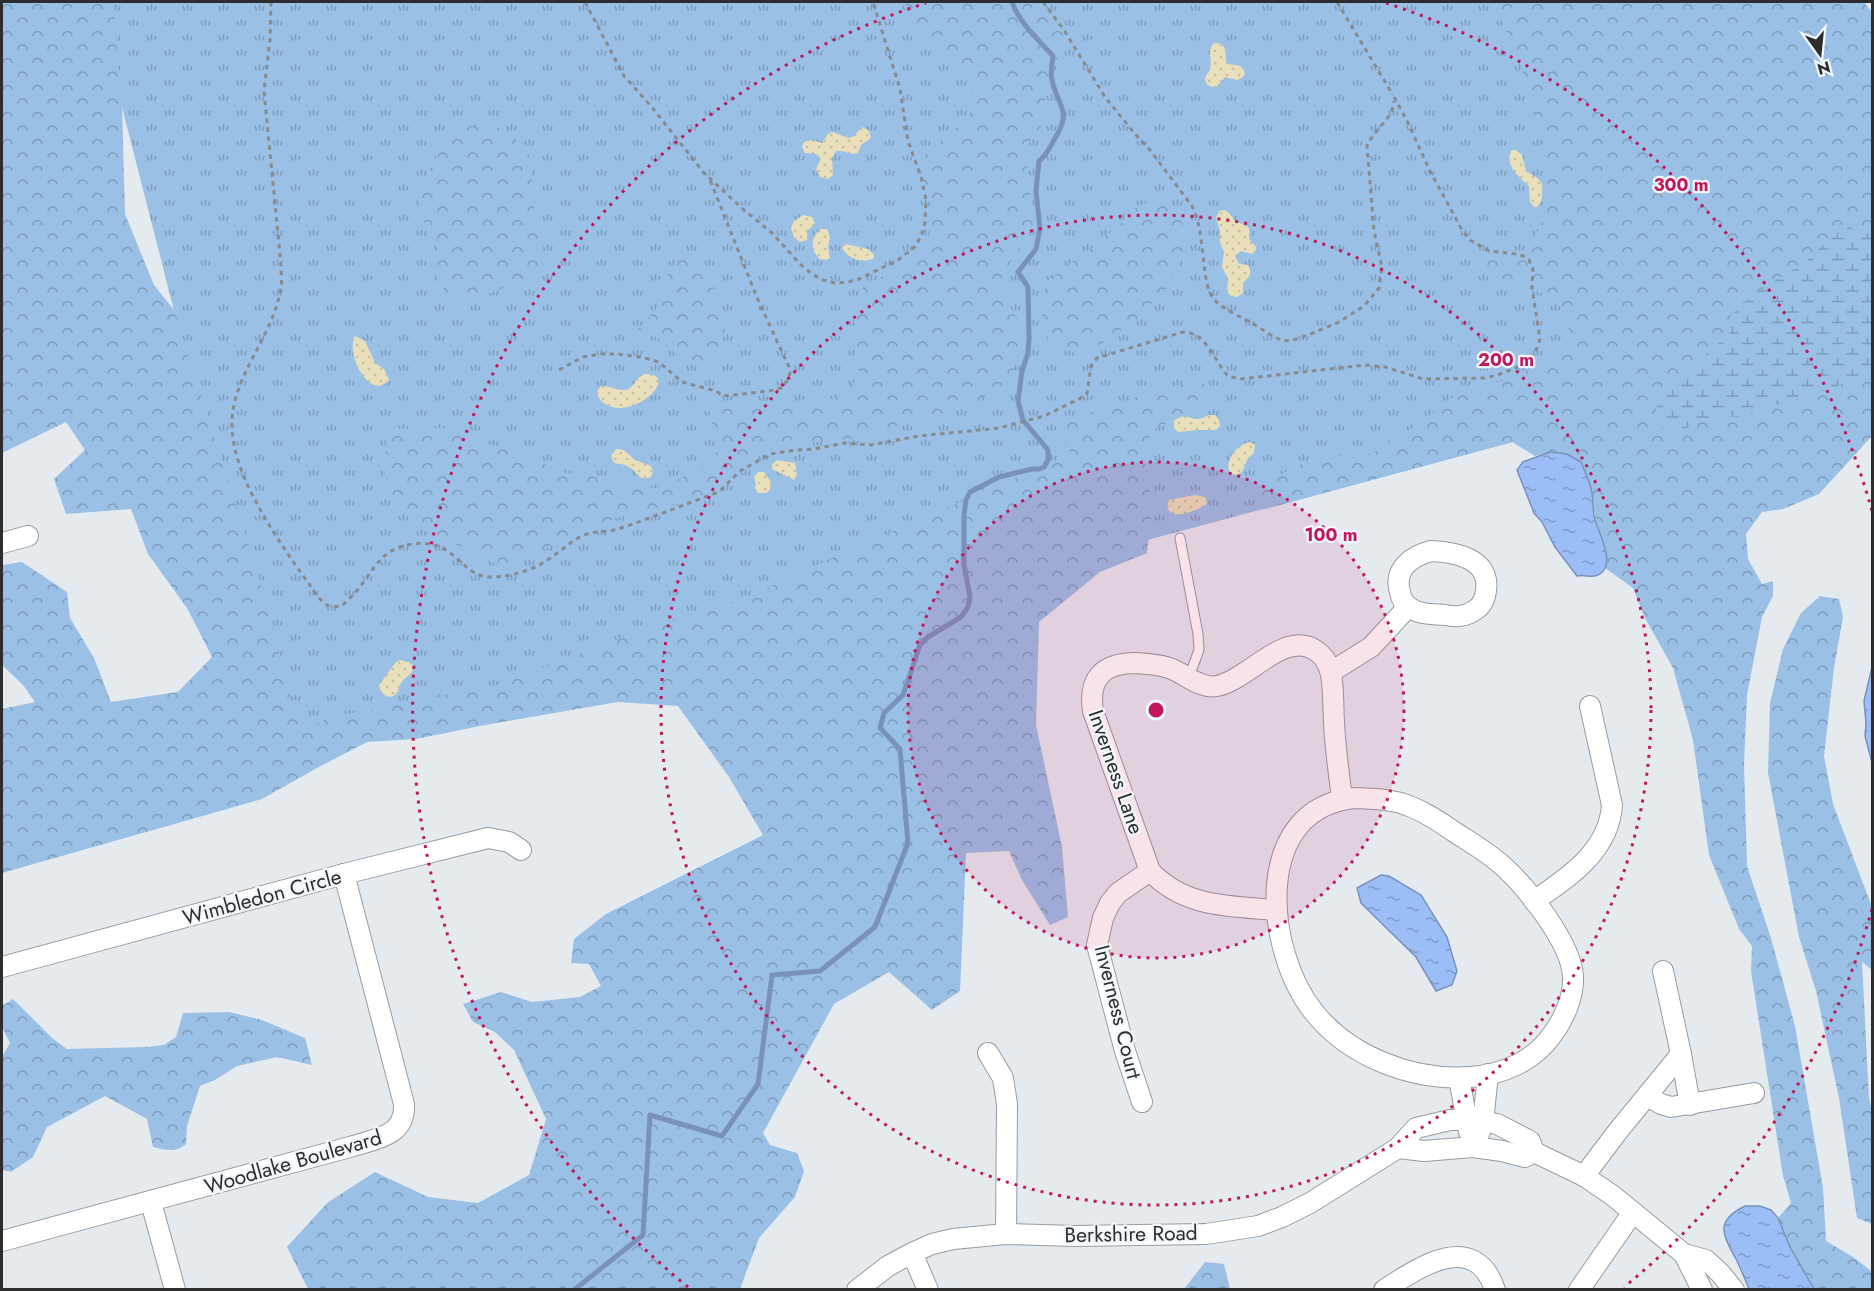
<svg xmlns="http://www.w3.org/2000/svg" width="1874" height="1291" font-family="Jost,sans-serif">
  <defs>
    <pattern id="grass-tufts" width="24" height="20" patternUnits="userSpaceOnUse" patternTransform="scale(1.5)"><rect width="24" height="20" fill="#9ac0e5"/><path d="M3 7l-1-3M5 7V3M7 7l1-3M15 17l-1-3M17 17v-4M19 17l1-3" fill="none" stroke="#7e9cba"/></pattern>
    <pattern id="forest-crowns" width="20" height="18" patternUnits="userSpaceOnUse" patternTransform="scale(1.5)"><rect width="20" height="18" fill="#9ac0e5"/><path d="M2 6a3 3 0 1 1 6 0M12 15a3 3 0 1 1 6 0" fill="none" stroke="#7e9cba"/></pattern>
    <pattern id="wetland-marsh" width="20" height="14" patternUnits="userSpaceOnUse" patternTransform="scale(1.5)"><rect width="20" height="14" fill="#9ac0e5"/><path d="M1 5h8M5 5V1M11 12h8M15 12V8" fill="none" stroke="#7e9cba"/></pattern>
    <pattern id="sand-dots" width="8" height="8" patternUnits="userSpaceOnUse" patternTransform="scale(1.5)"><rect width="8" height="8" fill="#e9e0bb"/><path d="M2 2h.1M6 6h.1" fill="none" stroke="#c8c0a1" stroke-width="1.8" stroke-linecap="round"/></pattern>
    <pattern id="water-ripples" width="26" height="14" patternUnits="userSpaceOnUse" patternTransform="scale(1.5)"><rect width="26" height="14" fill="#9cbef7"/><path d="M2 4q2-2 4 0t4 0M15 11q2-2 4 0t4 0" fill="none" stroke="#7f9bc8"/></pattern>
  </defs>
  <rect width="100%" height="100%" fill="#e5eaef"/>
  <path fill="url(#grass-tufts)" d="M95 2H1541L1644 407 968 588 288 756Z"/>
  <g fill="url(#forest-crowns)">
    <path d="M2 2H113L122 107 125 214 154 285 174 310 261 584 291 699 302 730 334 716 380 709 430 697 481 691 629 635 748 597 830 559 1071 454 1056 427 1115 403 1202 378 1206 389 1225 393 1151 431 1144 460 1152 504 1147 553 1100 572 1039 622 1036 725 1062 847 1068 917 1050 925 1022 880 1009 851 966 853 960 991 932 1010 889 972 834 1004 763 1133 770 1145 797 1153 804 1171 795 1197 759 1238 740 1289H308L287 1247 327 1203 375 1172 428 1197 478 1203 529 1175 546 1119 514 1050 495 1032 473 1022 463 1004 501 992 532 1002 580 997 601 986 589 964 571 963 574 939 606 914 763 835 729 777 678 706 618 702 485 725 416 739 367 742 317 768 262 799 2 873V709L35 702 23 685 2 665V565L22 562 67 592 70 618 94 658 111 702 178 692 212 657 187 608 148 554 131 509 66 514 54 479 85 450 66 422 2 453Z"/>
    <path d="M904 2H1041L1053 14 1066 41 1043 91 1049 115 1026 147 1033 228 1014 256 1002 277 1008 302 1022 329 1018 360 1007 383 974 403 944 416 891 427 869 438 822 441 765 451 737 468 700 499 625 514 535 553 507 571 472 550 432 536 399 509 385 475 386 429 443 428 537 461 566 473 589 475 614 484 656 488 697 472 718 451 709 409 797 408 842 396 860 375 856 353 853 305 864 286 908 263 929 238 932 209 921 177 923 156 957 127 975 107 970 76C962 71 952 67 945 61 930 49 912 19 904 2Z"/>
    <path d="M1493 2H1864L1872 12V436L1819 494 1783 509 1762 512 1746 534 1748 559 1762 584 1773 581V596L1762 617 1747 695 1744 765 1747 866 1771 938 1795 1026 1823 1188 1826 1241 1853 1257 1870 1270 1872 1273V1289H1814L1790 1247 1778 1218 1791 1203 1783 1176 1751 971 1752 946 1739 929 1709 855 1693 740 1673 668 1645 618 1633 588 1605 568 1607 553 1595 518 1592 490 1567 454 1550 452 1535 456 1512 442 1265 509 1252 497 1249 489 1309 461 1330 454 1354 458 1376 451 1424 420 1460 391 1491 385 1546 361 1571 334 1557 299 1498 277 1479 272V260L1528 253 1545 215 1542 147 1518 55Z"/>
    <path d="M493 124 528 148 535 214 544 242 540 273 480 297 449 298 438 278V240L419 217 418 195 444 140 460 127Z"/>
    <path d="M1162 196 1181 212 1186 252 1169 285 1137 319 1108 340 1077 354 1049 343 1042 318 1046 282 1094 246 1120 224 1133 209Z"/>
    <path d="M687 255 704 266 721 303 725 330 719 353 704 367 685 364 664 341 638 329 659 306 666 278 674 264Z"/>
    <path d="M1820 596 1839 599 1843 617 1834 668 1824 756 1833 804 1872 907V970L1862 962 1869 1098 1872 1111V1224L1857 1218 1839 1098 1816 991 1799 937 1768 773 1770 703 1783 649 1801 613Z"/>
    <path d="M13 999 52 1038 67 1049 148 1047 164 1045 176 1037 183 1013 229 1012 262 1020 305 1038 312 1065 277 1057 237 1066 215 1080 200 1086 187 1126 186 1144C176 1153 166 1150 153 1147L147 1119 105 1096 47 1127 33 1157 11 1172 2 1170V1057L10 1043 2 1027V1006Z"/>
    <path d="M1205 1262 1224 1264 1230 1289H1184Z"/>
  </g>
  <path fill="url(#wetland-marsh)" d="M1849 227 1872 235V371L1866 375 1832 388 1737 417 1715 415 1678 432 1661 427 1656 409 1665 390 1730 333V316L1755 293 1805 262 1834 234Z"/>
  <g fill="url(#sand-dots)">
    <path d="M1214 43C1229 43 1224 54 1227 63 1235 67 1242 62 1245 74L1242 78 1237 80 1225 77 1216 87C1210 87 1205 85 1205 78 1206 75 1209 72 1210 69 1213 59 1206 52 1214 43Z"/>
    <path d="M862 127 869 131 871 138 861 145 858 153C850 156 844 149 836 151L832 158 833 175 828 179 820 177 816 169 820 160 819 156 816 154 805 153 802 147 804 142 811 140 822 143 828 134 832 132 849 138 854 136Z"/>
    <path d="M1512 150H1516L1522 155 1526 171C1537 179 1544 178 1542 193 1542 200 1542 202 1537 207H1534L1530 202 1529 186C1519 177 1503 164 1512 150Z"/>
    <path d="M1225 210 1231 215 1235 221 1248 227 1250 231 1249 239 1256 247V250L1252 254 1241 251 1235 256 1239 264 1248 265C1253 274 1249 277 1243 283V293L1237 297 1231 296 1227 292 1228 279 1222 267 1224 252 1220 242V230L1216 218 1219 211Z"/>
    <path d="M803 215 812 217 815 224 807 231V240L800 242 794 237 791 228 794 221Z"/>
    <path d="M821 229H827L830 237 828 247 830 258 827 260 820 259C810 250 810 237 821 229Z"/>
    <path d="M846 244 868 249 874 255V258C863 264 848 259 842 248Z"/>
    <path d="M355 336 365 341 375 363 384 369 389 380C370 402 345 354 355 336Z"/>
    <path d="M645 374C682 374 635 420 607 405 601 402 598 398 597 391L601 386C609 385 617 391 626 390 633 389 635 378 645 374Z"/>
    <path d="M1209 415H1215L1219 420 1220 426 1216 430H1199L1178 432 1174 428V421C1184 412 1188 419 1199 419 1201 419 1207 416 1209 415Z"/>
    <path d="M1250 442 1255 445 1254 453 1248 458 1242 472 1237 475 1230 474C1224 461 1236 445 1250 442Z"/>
    <path d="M616 449 624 450 635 460 651 466 653 471 651 477C637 482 639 472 629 467 625 464 619 464 614 463L611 456Z"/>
    <path d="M777 460 795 463 797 474 794 480 772 469V465Z"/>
    <path d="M758 472H764L771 482 770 490 766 493H758L755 488 756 484 754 477Z"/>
    <path d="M1195 495 1205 497 1207 502 1206 505C1196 510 1172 522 1167 507L1169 500Z"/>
    <path d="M400 660 411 663 413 666 412 672C409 676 403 679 401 683 399 686 399 690 397 693 389 702 380 693 379 685L396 662Z"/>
  </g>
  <g fill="url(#water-ripples)" stroke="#7a92bb" stroke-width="1.5">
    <path d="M1550 452 1567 454 1581 462C1585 472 1590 482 1592 493 1593 501 1593 509 1594 516 1597 531 1617 562 1600 574 1593 579 1585 574 1577 576L1555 547 1542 522 1534 513 1517 470 1523 462Z"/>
    <path d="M1872 667V758L1871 759 1865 736 1866 723 1864 701Z"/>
    <path d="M1381 875 1389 876 1421 895 1447 937 1457 971 1452 985 1436 991 1416 957 1361 903 1357 888Z"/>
    <path d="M1745 1206H1760L1771 1210 1778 1218 1790 1247 1814 1289H1749C1745 1279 1741 1269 1736 1259 1723 1235 1714 1221 1745 1206Z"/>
  </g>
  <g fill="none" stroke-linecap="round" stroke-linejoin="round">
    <path stroke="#7a92bb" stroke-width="5" d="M574 1290 643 1235 650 1115 722 1136 758 1084 772 975 820 971 875 927 908 843 900 749 880 728 884 713 903 695 920 645 928 637 961 617 968 607 970 597 964 564V515L966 500 970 492 999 477 1032 469H1039L1044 467 1048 460V450L1023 420 1018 401 1022 371 1028 353 1029 339 1028 287 1018 272 1036 249 1040 228 1036 191 1039 161C1048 154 1050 147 1055 138 1073 110 1057 106 1052 80 1050 73 1052 64 1053 56 1039 40 1019 23 1012 2"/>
    <g stroke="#989ca0" stroke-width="11">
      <path id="service" d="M1180 538 1198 634 1199 650 1189 677"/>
    </g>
    <g stroke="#989ca0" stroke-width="22">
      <g id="minor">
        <path d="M2 543 28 536"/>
        <path d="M1431 551C1456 552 1491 559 1486 591 1485 598 1482 606 1475 610 1465 617 1456 617 1445 615 1433 614 1419 615 1409 607 1404 604 1401 598 1400 592 1393 569 1412 556 1431 551Z"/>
        <path d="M1331 672 1371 647 1408 607"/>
        <path d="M1355 798C1373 799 1392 799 1409 806 1426 812 1441 823 1456 833 1473 844 1489 853 1504 867 1528 889 1571 943 1573 976 1574 997 1564 1019 1552 1035 1534 1061 1502 1075 1470 1077 1413 1081 1349 1057 1313 1011 1265 950 1251 808 1355 798Z"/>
        <path d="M1534 901C1569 877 1609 851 1612 805L1590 706"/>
        <path d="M1277 910C1230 906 1185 908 1150 871L1093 711C1088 678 1103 663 1136 663 1149 664 1160 664 1172 669 1186 675 1201 689 1217 686 1248 680 1284 630 1315 650 1321 654 1327 661 1329 668 1334 679 1333 709 1334 722 1335 748 1339 773 1342 799"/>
        <path d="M2 967 344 874 488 838 509 842 521 850"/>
        <path d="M1663 971 1681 1054 1690 1105"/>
        <path d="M988 1053 1003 1078 1007 1104 1006 1234"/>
        <path d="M1459 1078 1469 1132"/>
        <path d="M1648 1096 1661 1104 1671 1107 1754 1093"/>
        <path d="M1142 1102 1125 1051 1097 945 1103 918 1110 903 1118 893 1150 871"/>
        <path d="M1479 1134 1483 1122 1488 1074"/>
        <path d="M1398 1148 1424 1151 1473 1147 1502 1151 1525 1157 1534 1152"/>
        <path d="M1584 1176 1618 1131 1681 1054"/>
        <path d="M151 1202 175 1290"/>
        <path d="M2 1241 350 1147C374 1139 406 1137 404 1104L344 874"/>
        <path d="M912 1253 928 1290"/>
        <path d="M1684 1254 1702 1290"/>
        <path d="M857 1290 888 1266 912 1253 932 1244 953 1239 1006 1234 1074 1236 1206 1234 1258 1226 1282 1217 1310 1203 1398 1148 1416 1128 1450 1120H1475L1497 1124 1530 1141 1534 1152 1584 1176 1612 1195 1684 1254 1706 1260 1720 1273 1734 1290"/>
        <path d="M1384 1290C1419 1267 1475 1229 1495 1290"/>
        <path d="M1579 1290 1633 1212"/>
      </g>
    </g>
    <g stroke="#878a8e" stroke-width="3" stroke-dasharray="4.5 4.5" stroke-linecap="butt">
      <path d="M271 2 270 39 264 91 281 265C281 272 282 280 281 287 274 337 230 377 232 427 233 447 239 466 247 484 264 520 286 552 309 584 314 591 319 600 327 605 330 607 336 607 340 606 344 605 347 601 350 598 373 576 377 548 413 544 455 538 461 576 489 577 514 577 537 569 556 554 566 547 575 538 587 534 596 531 608 532 618 529 651 518 683 505 716 493L721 490 740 471 770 454 796 450 814 449 845 443 870 445 919 436 999 428 1044 416 1079 399 1087 393 1091 366 1097 358 1183 332C1207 332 1214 361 1228 376L1240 379 1365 365 1385 367 1423 379 1484 378 1498 375 1520 366 1530 358 1537 348 1540 339 1532 288 1533 269 1529 260 1523 256 1517 254 1489 251 1470 240 1462 230 1430 171 1408 123 1393 95"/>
      <path d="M585 2 624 76 651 106 704 173 744 210 772 233 800 264 812 274 823 280 835 283 848 282 859 279 898 260 916 246 924 229 925 221 926 200 921 177 908 141 900 89 873 2"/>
      <path d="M1043 2 1064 30 1105 97 1135 134 1150 150 1192 206C1200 222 1201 239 1203 256 1208 302 1210 301 1250 322 1261 328 1271 336 1283 341L1293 340 1308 335 1339 322 1364 306 1379 288 1382 267 1374 231 1367 146C1374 129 1393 119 1394 101"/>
      <path d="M1337 2 1393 95"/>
      <path d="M559 370 583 357 601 354H618L641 357 659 362 682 382 716 391 723 396 769 391 781 388 788 380 790 373 789 367 758 300 710 180"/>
    </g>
    <use href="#service" stroke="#fff" stroke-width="9"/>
    <use href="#minor" stroke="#fff" stroke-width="20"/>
  </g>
  <circle cx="1156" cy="710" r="248" fill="#c2185b" fill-opacity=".12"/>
  <g fill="none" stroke="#c2185b" stroke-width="3" stroke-dasharray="3 6">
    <circle cx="1156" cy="710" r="248"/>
    <circle cx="1156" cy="710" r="495"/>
    <path d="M1872 909A743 743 0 0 1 1624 1287M688 1287A743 743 0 0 1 926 3M1386 3A743 743 0 0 1 1872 511"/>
  </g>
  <g text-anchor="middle" stroke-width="4.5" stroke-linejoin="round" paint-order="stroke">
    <g font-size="21" fill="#2b2d2f" stroke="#f2f7fc">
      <text transform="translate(1116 772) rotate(71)" y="7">Inverness Lane</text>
      <text transform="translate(262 897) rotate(-15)" y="7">Wimbledon Circle</text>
      <text transform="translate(1118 1012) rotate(76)" y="7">Inverness Court</text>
      <text transform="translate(293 1162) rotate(-16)" y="7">Woodlake Boulevard</text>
      <text transform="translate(1131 1234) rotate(-1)" y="7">Berkshire Road</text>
    </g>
  </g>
  <circle cx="1156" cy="710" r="9" fill="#c2185b" stroke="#f2f7fc" stroke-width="3"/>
  <g font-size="18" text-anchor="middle" font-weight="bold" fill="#c2185b" stroke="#f2f7fc" stroke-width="4.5" stroke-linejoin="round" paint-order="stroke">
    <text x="1681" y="191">300 m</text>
    <text x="1506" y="366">200 m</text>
    <text x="1331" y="541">100 m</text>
  </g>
  <rect width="1874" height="1291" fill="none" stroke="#2b2d2f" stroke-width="6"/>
  <g transform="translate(1820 54) rotate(165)" stroke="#f2f7fc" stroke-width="4.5" paint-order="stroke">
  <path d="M0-4.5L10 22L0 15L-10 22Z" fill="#2b2d2f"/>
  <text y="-9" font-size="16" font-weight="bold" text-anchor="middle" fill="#2b2d2f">N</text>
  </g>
</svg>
